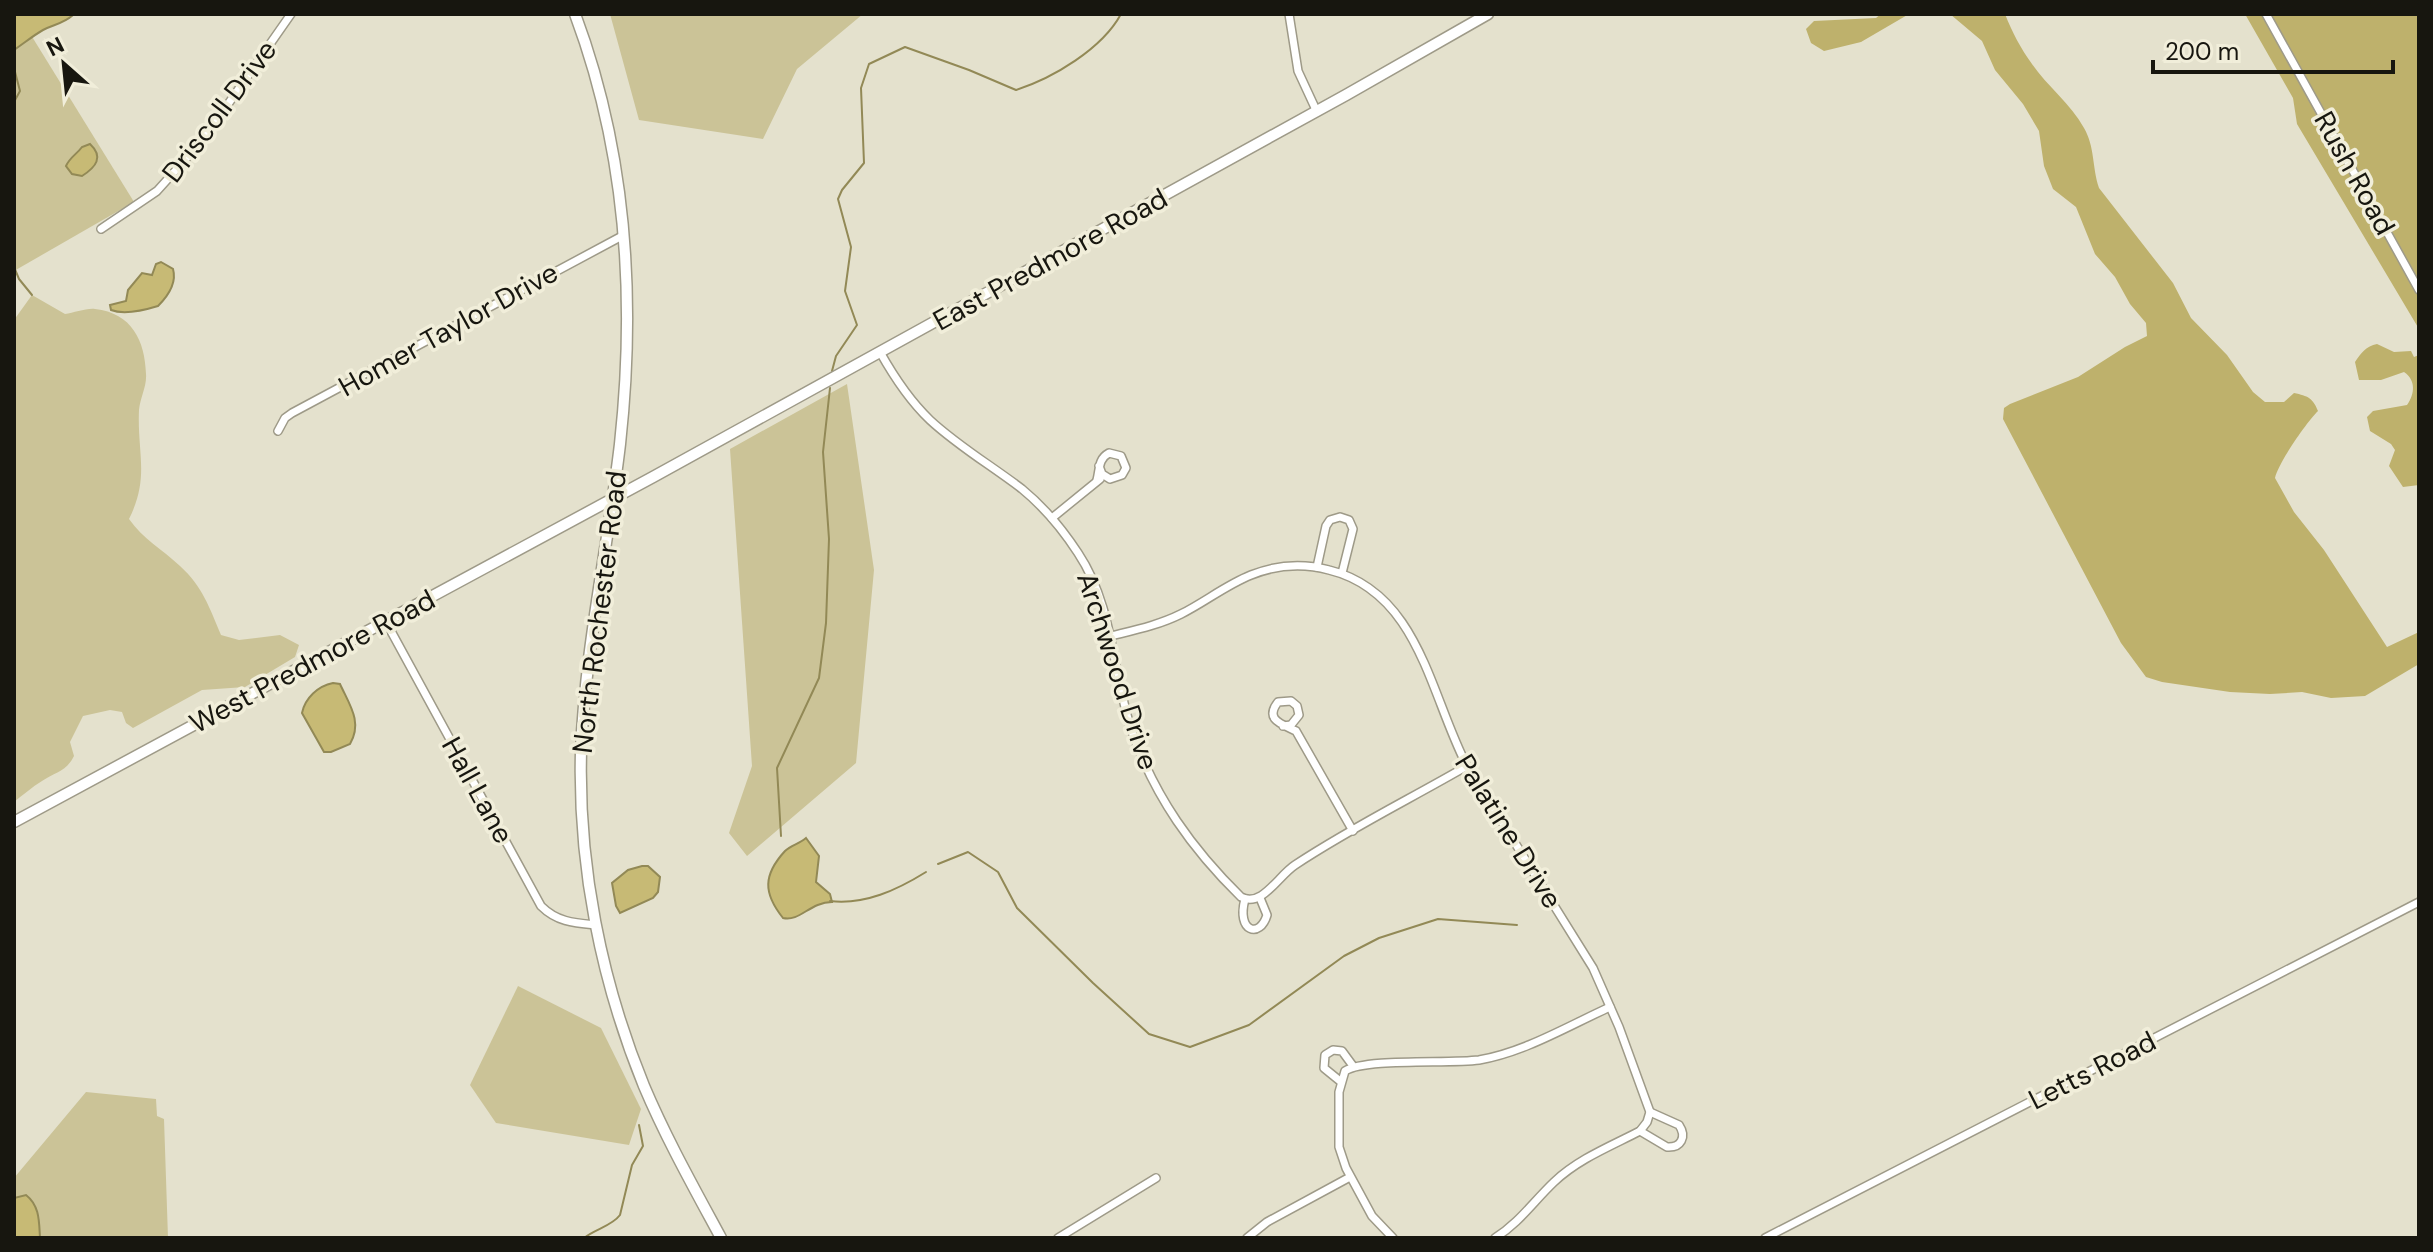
<svg xmlns="http://www.w3.org/2000/svg" width="2433" height="1252" font-family="'DM Sans',sans-serif">
  <rect width="100%" height="100%" fill="#e4e1cd"/>
  <g fill="#cbc397">
    <path d="M14 14H18L134 202 14 271Z"/>
    <path d="M610 14H863L797 69 763 139 639 120Z"/>
    <path d="M32 295 65 314C74 313 86 308 95 309 132 313 145 341 146 374 147 386 140 398 139 410 137 453 150 477 129 519 143 539 162 549 180 566 203 587 209 607 221 635L239 640 280 635 299 645 295 657 245 687 202 690 133 728 126 723 122 712 110 710 83 716 70 742 74 756C66 772 55 772 42 781 32 787 23 795 14 802V320Z"/>
    <path d="M847 384 874 570 856 763 747 856 729 833 752 766 730 449Z"/>
    <path d="M518 986 601 1028 641 1109 629 1145 496 1123 470 1085Z"/>
    <path d="M86 1092 156 1099 157 1116 164 1119 168 1238H14V1178Z"/>
  </g>
  <g fill="#beb16c">
    <path d="M1881 14H1909L1861 42 1824 51 1811 43 1806 29 1814 21 1876 18Z"/>
    <path d="M1950 14H2005C2012 32 2021 49 2032 64 2047 86 2071 104 2084 128 2095 147 2092 167 2099 188L2173 283 2191 318 2227 355 2253 392 2265 402H2284L2294 393C2308 396 2313 398 2318 411 2306 423 2279 462 2275 478L2294 512 2324 550 2387 647 2419 632V664L2365 696 2331 698 2302 692 2270 694 2230 692 2162 682 2146 677 2121 643 2003 419 2004 408 2010 404 2078 377 2125 347 2147 336 2146 323 2130 304 2115 277 2095 254 2076 207 2053 189 2044 166 2039 131 2023 104 1995 70 1982 41Z"/>
    <path d="M2245 14H2419V329L2297 124 2293 98Z"/>
    <path d="M2377 344 2394 352 2411 351 2414 357 2419 355V485L2403 487 2389 466 2395 450 2391 444 2370 431 2367 417 2373 411 2407 405C2415 394 2416 380 2404 372L2381 380H2359L2355 362C2361 353 2366 346 2377 344Z"/>
  </g>
  <g fill="#c7ba75" stroke="#928956" stroke-width="2">
    <path d="M14 14H72L73 15C63 24 54 24 43 30 34 35 23 44 14 50Z"/>
    <path d="M90 144C104 157 96 167 82 176L72 174 66 166C70 157 77 154 82 147Z"/>
    <path d="M161 262 173 269C177 283 168 296 158 306 145 310 124 315 111 310L110 305 126 301 128 290 142 273 152 275 156 264Z"/>
    <path d="M333 683 340 684C349 704 363 722 350 744L331 752H324L302 713C305 698 318 686 333 683Z"/>
    <path d="M806 838 819 856 816 882 830 894 832 902C810 902 800 922 783 918 763 893 763 875 785 851 791 845 799 844 806 838Z"/>
    <path d="M642 866H648L660 877 658 892 653 898 620 913 616 906 612 883 628 870Z"/>
    <path d="M26 1195C40 1206 39 1222 40 1238H14V1198Z"/>
  </g>
  <g fill="none" stroke-linecap="round" stroke-linejoin="round">
    <g stroke="#928956" stroke-width="2">
      <path d="M14 68 20 91 14 102"/>
      <path d="M14 267 19 279 32 295"/>
      <path d="M832 371 836 356 857 325 845 291 851 247 838 199 842 190 864 163 861 88 869 64 905 47 969 70 1016 90C1053 78 1102 49 1121 14"/>
      <path d="M781 836 777 768 819 678 826 623 829 539 823 452 830 388"/>
      <path d="M938 864 968 852 998 872 1017 908 1093 983 1149 1034 1190 1047 1249 1025 1344 956 1379 938 1438 919 1517 925"/>
      <path d="M830 901C865 905 897 890 926 872"/>
      <path d="M584 1238C595 1229 612 1226 620 1215L632 1165 643 1146 639 1125"/>
    </g>
    <g stroke="#9e9a88" stroke-width="10">
      <g id="street">
        <path d="M1289 14 1298 71 1317 112"/>
        <path d="M2266 14 2419 290"/>
        <path d="M101 229 157 191 203 140 291 14"/>
        <path d="M880 352C894 377 910 401 930 420 958 446 992 466 1022 489 1044 507 1063 530 1078 553 1114 607 1112 672 1132 732 1155 797 1192 849 1241 897 1262 908 1278 876 1295 865 1349 829 1410 799 1467 766"/>
        <path d="M278 431 285 418 292 413 624 235"/>
        <path d="M1097 480C1100 469 1098 459 1109 453L1121 456 1126 468 1122 475 1110 479 1102 474 1099 466"/>
        <path d="M1052 518 1100 479"/>
        <path d="M1317 567 1326 526 1330 520 1340 517 1349 520 1353 529 1342 573"/>
        <path d="M386 622 541 906C557 922 574 923 596 925"/>
        <path d="M1111 636C1135 630 1159 625 1181 614 1205 602 1226 585 1251 575 1276 565 1303 563 1329 570 1419 592 1430 695 1467 766L1593 968 1619 1027 1650 1112 1647 1122 1640 1131C1611 1146 1578 1159 1554 1182 1533 1202 1519 1223 1495 1238"/>
        <path d="M1283 726 1291 725 1299 715 1297 706 1291 701 1278 702C1264 720 1282 724 1296 731L1353 831"/>
        <path d="M1245 899C1236 932 1260 939 1267 915L1260 898"/>
        <path d="M1340 1081 1324 1068 1325 1055 1333 1050 1342 1051 1353 1066"/>
        <path d="M1640 1131 1667 1147C1681 1148 1687 1137 1679 1125L1650 1112"/>
        <path d="M1058 1238 1156 1178"/>
        <path d="M1247 1238 1267 1222 1350 1177"/>
        <path d="M1393 1238 1372 1216 1346 1168 1339 1147V1092L1345 1071C1366 1058 1448 1064 1479 1060 1525 1052 1568 1026 1610 1007"/>
        <path d="M1765 1238 2419 902"/>
      </g>
    </g>
    <g stroke="#9e9a88" stroke-width="13">
      <g id="secondary">
        <path d="M575 14C627 153 636 298 620 444 608 547 585 648 581 752 578 865 601 981 644 1086 666 1138 694 1188 721 1238"/>
        <path d="M14 822 653 477 1346 95 1488 14"/>
      </g>
    </g>
    <use href="#street" stroke="#fff" stroke-width="7"/>
    <use href="#secondary" stroke="#fff" stroke-width="10"/>
  </g>
  <g text-anchor="middle" stroke-width="7" stroke-linejoin="round" paint-order="stroke">
    <g font-size="28" fill="#17160f" stroke="#f1eeda">
      <text transform="translate(219 111) rotate(-53)" y="10">Driscoll Drive</text>
      <text transform="translate(2355 173) rotate(61)" y="10">Rush Road</text>
      <text transform="translate(1050 259) rotate(-29)" y="10">East Predmore Road</text>
      <text transform="translate(448 329) rotate(-29)" y="10">Homer Taylor Drive</text>
      <text transform="translate(599 612) rotate(-83)" y="10">North Rochester Road</text>
      <text transform="translate(312 661) rotate(-28)" y="10">West Predmore Road</text>
      <text transform="translate(1118 671) rotate(72)" y="10">Archwood Drive</text>
      <text transform="translate(478 790) rotate(61)" y="10">Hall Lane</text>
      <text transform="translate(1509 831) rotate(58)" y="10">Palatine Drive</text>
      <text transform="translate(2092 1070) rotate(-27)" y="10">Letts Road</text>
    </g>
  </g>
  <rect width="2433" height="1252" fill="none" stroke="#17160f" stroke-width="32"/>
  <g transform="translate(64 64) rotate(333)" stroke="#f1eeda" stroke-width="6" paint-order="stroke">
  <path d="M0-6L14 30L0 20L-14 30Z" fill="#17160f"/>
  <text y="-12" font-size="22" font-weight="bold" text-anchor="middle" fill="#17160f">N</text>
  </g>
  <path d="M2153 60v12h240v-12" fill="none" stroke="#17160f" stroke-width="4"/>
  <text x="2165" y="60" font-size="24" fill="#17160f" stroke="#f1eeda" stroke-width="6" paint-order="stroke">200 m</text>
</svg>
